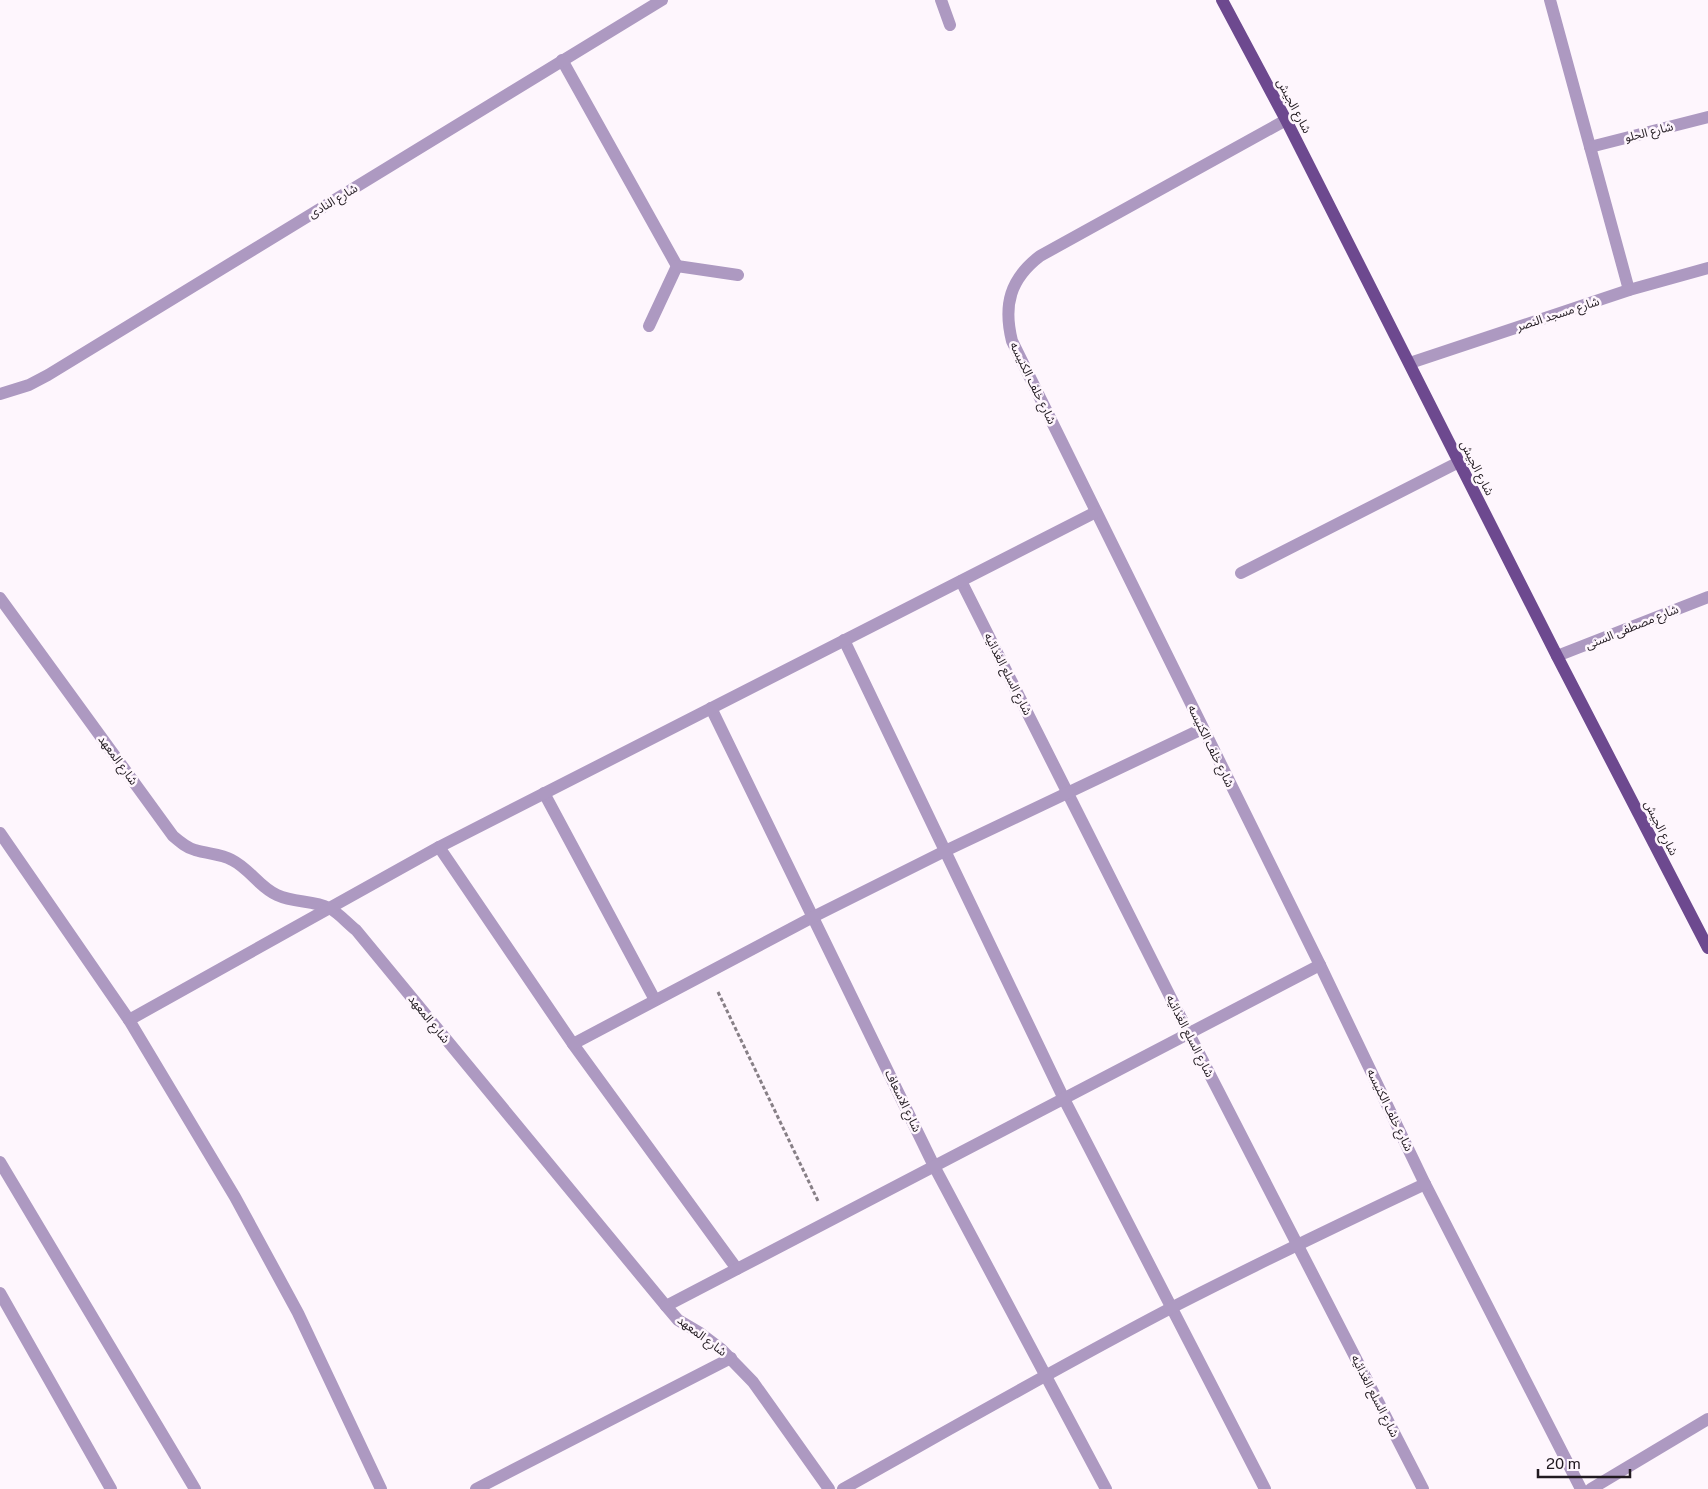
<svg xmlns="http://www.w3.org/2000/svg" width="1708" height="1489" viewBox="0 0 1708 1489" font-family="'Public Sans','Noto Sans Arabic',sans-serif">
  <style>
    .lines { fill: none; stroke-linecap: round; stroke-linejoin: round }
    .path { stroke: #877f86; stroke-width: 3; stroke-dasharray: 4 2.5; stroke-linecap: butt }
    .minor { stroke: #ad99c1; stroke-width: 12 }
    .major { stroke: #6d498f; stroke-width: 12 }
    .labels { text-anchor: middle; stroke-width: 5; stroke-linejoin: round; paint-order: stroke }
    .street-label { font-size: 12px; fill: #211a20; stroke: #fef6fd }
  </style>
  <rect width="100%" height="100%" fill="#fef6fd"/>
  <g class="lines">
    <polyline class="path" points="718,992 819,1203"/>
    <g class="minor">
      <polyline points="941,0 950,25"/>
      <polyline points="1550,0 1629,290"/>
      <polyline points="562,60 677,266"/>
      <path d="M 1286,120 L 1040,256 C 1010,279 1003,305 1012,341 L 1320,965 L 1425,1184 L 1581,1489"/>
      <polyline points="1590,147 1708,117"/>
      <polyline points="649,326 677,266 738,275"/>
      <polyline points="1410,363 1629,290 1708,268"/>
      <polyline points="0,394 29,385 48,375 662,0"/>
      <polyline points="1241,573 1459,462"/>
      <polyline points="961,581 1189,1034 1423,1489"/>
      <path d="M 0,598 L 173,836 C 180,842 187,848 195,850 C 208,854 221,854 232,860 C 250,869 259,887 277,895 C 294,903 313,900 329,908 C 339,913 347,923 356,930 L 666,1306 L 678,1320 L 700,1333 L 721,1349 L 753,1382 L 829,1489"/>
      <polyline points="844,640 1064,1099 1265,1489"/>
      <polyline points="1557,656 1708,597"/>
      <polyline points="711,708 934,1166 1106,1489"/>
      <polyline points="544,793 655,1000"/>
      <polyline points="0,833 129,1020 235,1197 298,1313 381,1489"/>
      <polyline points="439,847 573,1044 737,1269"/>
      <polyline points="129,1020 439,847 1096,512"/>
      <polyline points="573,1044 813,917 945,851 1202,729"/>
      <polyline points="0,1162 195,1489"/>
      <polyline points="0,1293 111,1489"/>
      <polyline points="666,1306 1320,965"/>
      <polyline points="476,1489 731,1358"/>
      <path d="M 843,1489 C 952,1428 1060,1366 1171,1308 C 1255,1265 1340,1224 1425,1184"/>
      <polyline points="1591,1489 1708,1419"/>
    </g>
    <polyline class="major" points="1222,0 1286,120 1557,656 1708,948"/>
  </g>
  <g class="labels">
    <g class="street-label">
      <text transform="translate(1294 106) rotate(62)" y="4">شارع الجيش</text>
      <text transform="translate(1649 132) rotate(-14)" y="4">شارع الحلو</text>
      <text transform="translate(333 201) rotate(-31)" y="4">شارع النادى</text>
      <text transform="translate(1558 314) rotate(-18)" y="4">شارع مسجد النصر</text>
      <text transform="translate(1033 383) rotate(64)" y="4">شارع خلف الكنيسه</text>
      <text transform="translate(1477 468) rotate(63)" y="4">شارع الجيش</text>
      <text transform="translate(1632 627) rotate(-22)" y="4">شارع مصطفى السنى</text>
      <text transform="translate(1008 674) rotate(63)" y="4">شارع السلع الغذائيه</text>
      <text transform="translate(1211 746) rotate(64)" y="4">شارع خلف الكنيسه</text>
      <text transform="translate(118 760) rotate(54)" y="4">شارع المعهد</text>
      <text transform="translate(1661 828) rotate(63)" y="4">شارع الجيش</text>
      <text transform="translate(429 1019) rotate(51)" y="4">شارع المعهد</text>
      <text transform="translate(1190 1036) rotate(63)" y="4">شارع السلع الغذائيه</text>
      <text transform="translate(903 1101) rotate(64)" y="4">شارع الاسعاف</text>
      <text transform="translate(1390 1110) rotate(64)" y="4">شارع خلف الكنيسه</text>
      <text transform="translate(702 1336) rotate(37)" y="4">شارع المعهد</text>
      <text transform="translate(1375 1396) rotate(63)" y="4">شارع السلع الغذائيه</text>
    </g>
  </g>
  <path d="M1538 1469v8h92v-8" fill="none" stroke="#211a20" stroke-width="2.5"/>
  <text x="1546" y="1469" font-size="15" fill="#211a20" stroke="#fef6fd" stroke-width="4" paint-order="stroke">20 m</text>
</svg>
